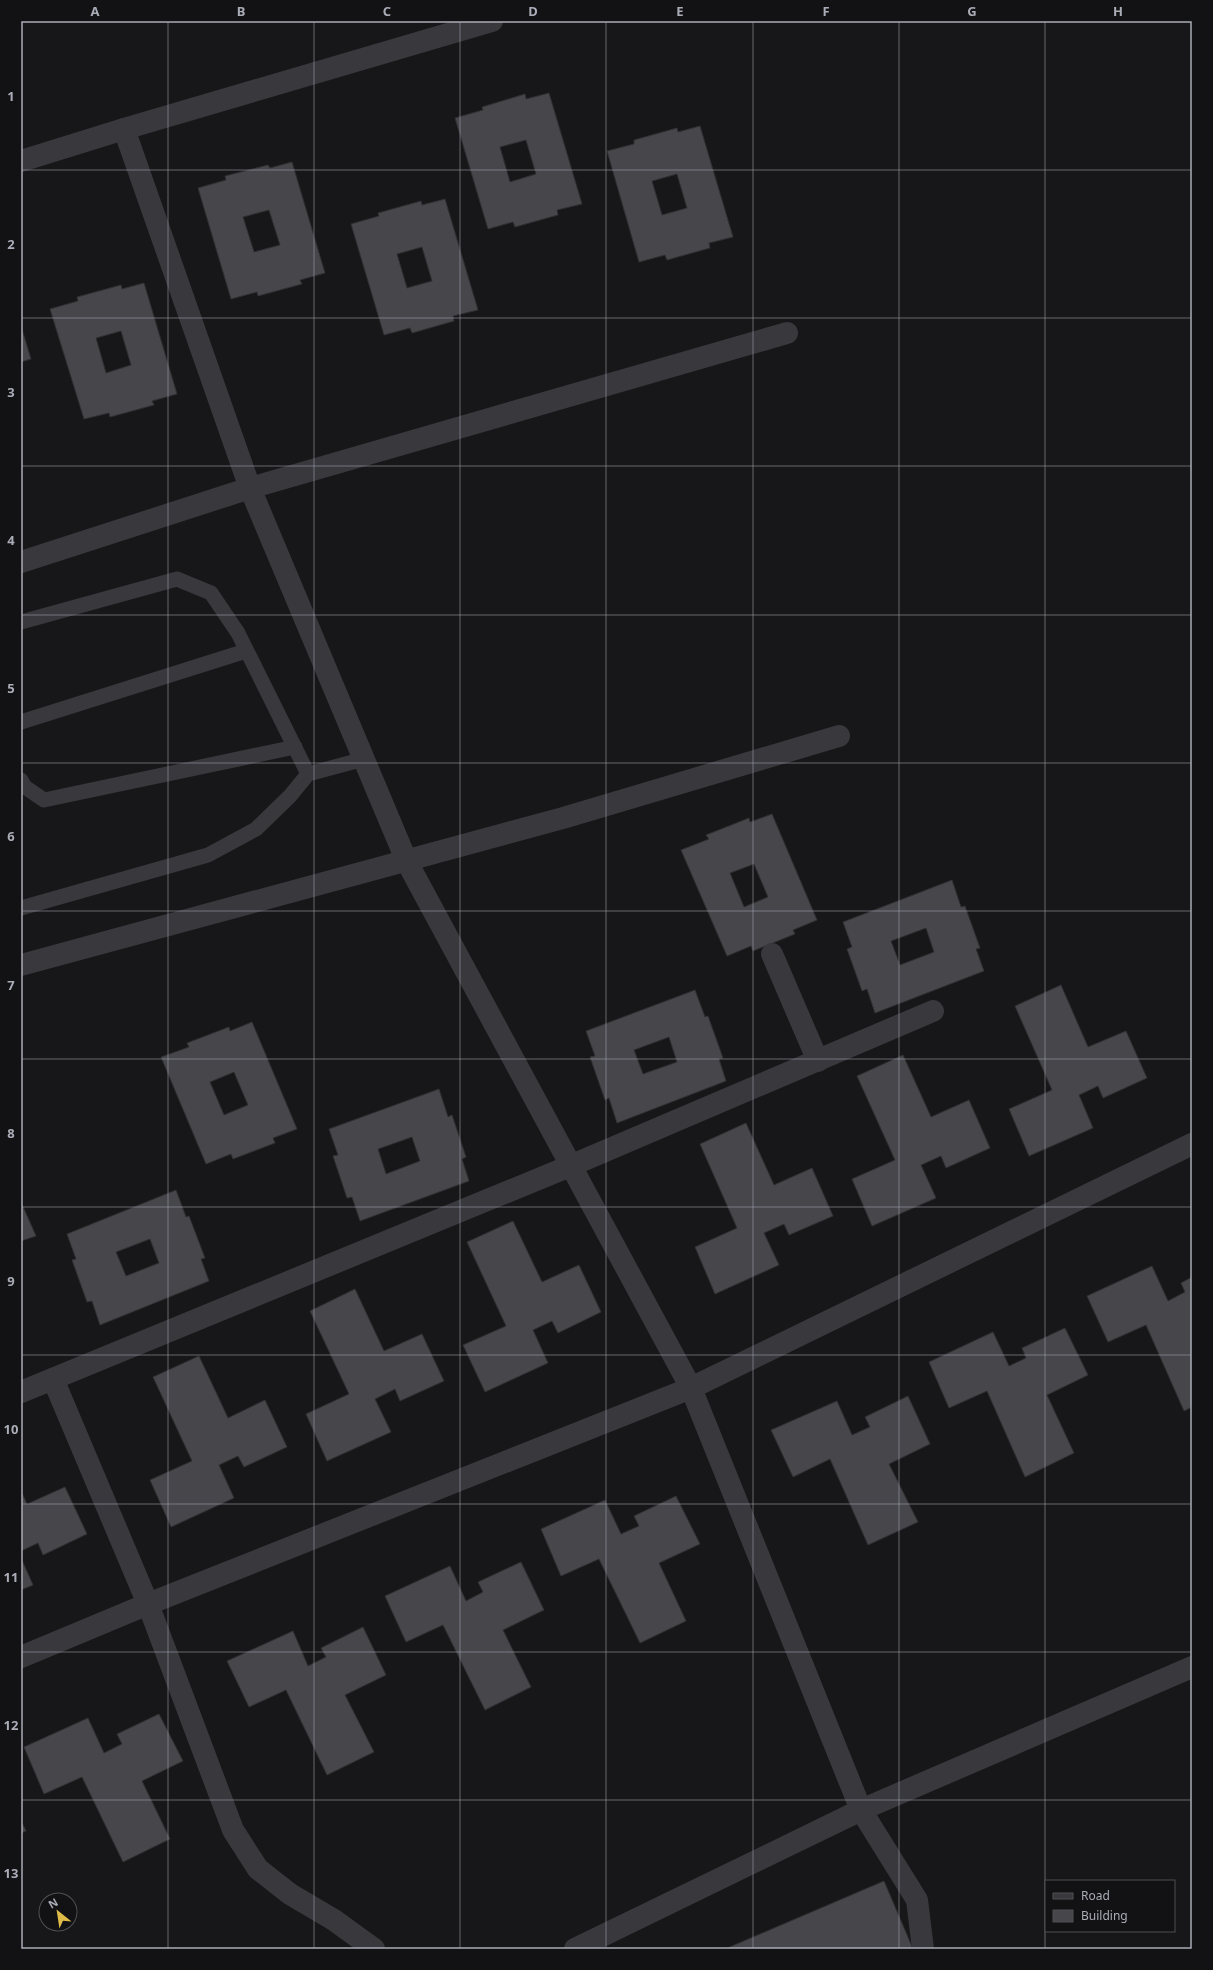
<svg xmlns="http://www.w3.org/2000/svg" width="1213" height="1970" viewBox="0 0 1213 1970" font-family="'Noto Sans',sans-serif">
  <style>
    .building { fill: #46464b; stroke: #313134; fill-rule: evenodd }
    .lines { fill: none; stroke-linecap: round; stroke-linejoin: round }
    .service { stroke: #38383d; stroke-width: 15 }
    .minor { stroke: #38383d; stroke-width: 22 }
    .grid { fill: none; stroke: #aaacb7; stroke-width: 1; stroke-opacity: 0.55 }
    .neatline { fill: none; stroke: #aaacb7; stroke-width: 1.5 }
    .grid-label { font-size: 13px; text-anchor: middle; font-weight: bold; fill: #aaacb7 }
  </style>
  <rect width="100%" height="100%" fill="#171618"/>
  <g class="building">
    <path d="M 549,93 L 582,204 L 557,210 L 558,215 L 515,227 L 513,222 L 488,229 L 455,118 L 483,110 L 482,107 L 525,94 L 526,99 ZM 526,140 L 536,174 L 510,182 L 500,147 Z"/>
    <path d="M 700,126 L 733,237 L 709,243 L 710,248 L 667,260 L 665,255 L 639,262 L 607,151 L 634,144 L 634,140 L 677,128 L 678,132 ZM 677,174 L 687,208 L 662,215 L 652,181 Z"/>
    <path d="M 292,162 L 325,273 L 300,280 L 302,284 L 258,296 L 257,292 L 231,299 L 198,188 L 226,180 L 225,176 L 268,165 L 270,168 ZM 269,210 L 280,245 L 254,252 L 243,217 Z"/>
    <path d="M 445,199 L 478,310 L 453,316 L 454,321 L 412,333 L 410,328 L 384,335 L 351,224 L 379,216 L 378,213 L 421,201 L 422,205 ZM 422,247 L 432,281 L 407,288 L 397,254 Z"/>
    <path d="M 144,283 L 177,394 L 152,401 L 154,405 L 110,417 L 109,413 L 84,419 L 50,309 L 78,301 L 77,297 L 121,285 L 122,289 ZM 121,331 L 131,365 L 106,373 L 96,338 Z"/>
    <polygon points="21,326 31,359 21,362"/>
    <path d="M 772,814 L 817,920 L 793,930 L 795,934 L 753,951 L 751,946 L 727,956 L 681,850 L 709,839 L 706,835 L 749,818 L 750,822 ZM 754,864 L 768,897 L 744,907 L 730,873 Z"/>
    <path d="M 952,880 L 961,907 L 965,906 L 980,948 L 976,949 L 984,971 L 875,1013 L 867,989 L 862,991 L 847,949 L 852,947 L 843,922 ZM 926,928 L 934,952 L 900,965 L 891,941 Z"/>
    <polygon points="1061,985 1088,1047 1126,1031 1147,1078 1103,1098 1098,1086 1079,1095 1093,1128 1029,1156 1009,1109 1052,1090 1015,1006"/>
    <path d="M 695,990 L 705,1017 L 708,1016 L 723,1058 L 719,1059 L 726,1081 L 617,1123 L 609,1098 L 605,1100 L 590,1057 L 595,1056 L 586,1031 ZM 669,1037 L 677,1062 L 643,1074 L 634,1050 Z"/>
    <path d="M 252,1022 L 297,1129 L 273,1138 L 275,1143 L 233,1159 L 231,1154 L 206,1164 L 161,1057 L 189,1047 L 187,1043 L 229,1027 L 230,1031 ZM 234,1072 L 248,1105 L 224,1115 L 210,1082 Z"/>
    <polygon points="903,1055 931,1117 969,1100 990,1148 946,1168 941,1156 921,1165 936,1198 872,1226 852,1179 895,1160 857,1076"/>
    <path d="M 439,1089 L 448,1117 L 452,1115 L 466,1157 L 462,1159 L 469,1181 L 360,1221 L 352,1197 L 347,1198 L 333,1156 L 338,1155 L 329,1129 ZM 412,1137 L 420,1161 L 386,1174 L 378,1149 Z"/>
    <polygon points="746,1123 774,1185 812,1168 833,1216 789,1235 784,1224 764,1233 779,1265 715,1294 695,1247 737,1228 700,1144"/>
    <path d="M 176,1190 L 186,1217 L 189,1216 L 205,1258 L 201,1259 L 209,1281 L 100,1325 L 92,1301 L 87,1302 L 72,1260 L 76,1259 L 67,1234 ZM 150,1239 L 159,1263 L 126,1276 L 116,1252 Z"/>
    <polygon points="21,1202 36,1236 21,1241"/>
    <polygon points="513,1221 542,1282 579,1265 601,1312 558,1333 552,1321 533,1330 548,1363 485,1392 463,1345 506,1326 467,1242"/>
    <polygon points="1152,1266 1168,1301 1185,1292 1181,1283 1192,1277 1192,1407 1184,1411 1146,1325 1108,1342 1087,1296"/>
    <polygon points="355,1289 384,1351 422,1334 444,1381 400,1401 395,1389 375,1399 391,1432 327,1461 306,1414 349,1394 310,1311"/>
    <polygon points="1065,1328 1088,1375 1047,1395 1074,1453 1025,1477 987,1391 949,1408 929,1362 993,1332 1009,1366 1026,1358 1022,1348"/>
    <polygon points="199,1356 228,1418 265,1400 287,1447 244,1467 238,1456 219,1465 234,1498 171,1527 150,1480 192,1461 153,1377"/>
    <polygon points="908,1396 930,1444 889,1464 918,1522 868,1545 830,1459 793,1477 771,1430 837,1401 852,1435 870,1427 865,1417"/>
    <polygon points="65,1487 87,1534 43,1555 38,1543 21,1551 21,1491 27,1504"/>
    <polygon points="676,1496 700,1544 659,1563 686,1621 640,1643 599,1559 561,1576 541,1529 605,1500 621,1534 639,1526 634,1516"/>
    <polygon points="21,1558 33,1585 21,1590"/>
    <polygon points="521,1562 544,1610 503,1630 531,1687 485,1710 443,1625 406,1642 385,1596 450,1566 466,1601 483,1592 478,1582"/>
    <polygon points="363,1627 386,1675 345,1695 374,1752 327,1775 286,1690 249,1707 227,1661 293,1631 308,1666 326,1657 321,1648"/>
    <polygon points="159,1714 183,1761 142,1781 170,1839 123,1862 82,1777 44,1794 24,1747 88,1718 104,1753 122,1744 117,1734"/>
    <polygon points="21,1821 26,1831 21,1833"/>
    <polygon points="884,1881 913,1949 725,1949"/>
  </g>
  <g class="lines">
    <g class="service">
      <polyline points="21,622 177,579 211,593 238,633 308,774"/>
      <polyline points="21,722 246,651"/>
      <polyline points="21,780 25,787 44,800 295,747"/>
      <polyline points="21,908 208,855 256,829 290,796 308,774 364,759"/>
    </g>
    <g class="minor">
      <polyline points="124,129 250,488 407,862 691,1388 861,1810 917,1900 923,1949"/>
      <polyline points="21,161 124,129 492,21"/>
      <polyline points="21,562 250,488 787,333"/>
      <polyline points="772,954 818,1061"/>
      <polyline points="21,965 563,818 839,736"/>
      <polyline points="53,1379 148,1604 233,1830 258,1869 290,1894 334,1920 374,1949"/>
      <polyline points="21,1392 570,1166 933,1011"/>
      <polyline points="21,1657 148,1604 691,1388 1192,1144"/>
      <polyline points="575,1949 861,1810 1192,1667"/>
    </g>
  </g>
  <path class="grid" d="M 168,21 L 168,1949M 314,21 L 314,1949M 460,21 L 460,1949M 606,21 L 606,1949M 753,21 L 753,1949M 899,21 L 899,1949M 1045,21 L 1045,1949M 21,170 L 1192,170M 21,318 L 1192,318M 21,466 L 1192,466M 21,615 L 1192,615M 21,763 L 1192,763M 21,911 L 1192,911M 21,1059 L 1192,1059M 21,1207 L 1192,1207M 21,1355 L 1192,1355M 21,1504 L 1192,1504M 21,1652 L 1192,1652M 21,1800 L 1192,1800"/>
  <rect width="1213" height="1970" fill="none" stroke="#121113" stroke-width="44"/>
  <rect x="1045" y="1880" width="130" height="52" fill="#121113" stroke="#4f4f55"/>
  <rect x="1053" y="1893" width="20" height="6" fill="#38383d" stroke="#4f4f55"/>
  <text x="1081" y="1900" font-size="12" fill="#aaacb7">Road</text>
  <rect x="1053" y="1910" width="20" height="12" fill="#46464b" stroke="#4f4f55"/>
  <text x="1081" y="1920" font-size="12" fill="#aaacb7">Building</text>
  <g transform="translate(58 1912) rotate(330)"><circle r="19" fill="#121113" stroke="#4f4f55"/>
  <path d="M0-3L7 15L0 10L-7 15Z" fill="#dfbb48"/>
  <text y="-6" font-size="11" font-weight="bold" text-anchor="middle" fill="#aaacb7">N</text>
  </g>
  <rect x="22" y="22" width="1169" height="1926" class="neatline"/>
  <g class="grid-label">
    <text x="95" y="16">A</text>
    <text x="241" y="16">B</text>
    <text x="387" y="16">C</text>
    <text x="533" y="16">D</text>
    <text x="680" y="16">E</text>
    <text x="826" y="16">F</text>
    <text x="972" y="16">G</text>
    <text x="1118" y="16">H</text>
    <text x="11" y="101">1</text>
    <text x="11" y="249">2</text>
    <text x="11" y="397">3</text>
    <text x="11" y="545">4</text>
    <text x="11" y="693">5</text>
    <text x="11" y="841">6</text>
    <text x="11" y="990">7</text>
    <text x="11" y="1138">8</text>
    <text x="11" y="1286">9</text>
    <text x="11" y="1434">10</text>
    <text x="11" y="1582">11</text>
    <text x="11" y="1730">12</text>
    <text x="11" y="1878">13</text>
  </g>
</svg>
